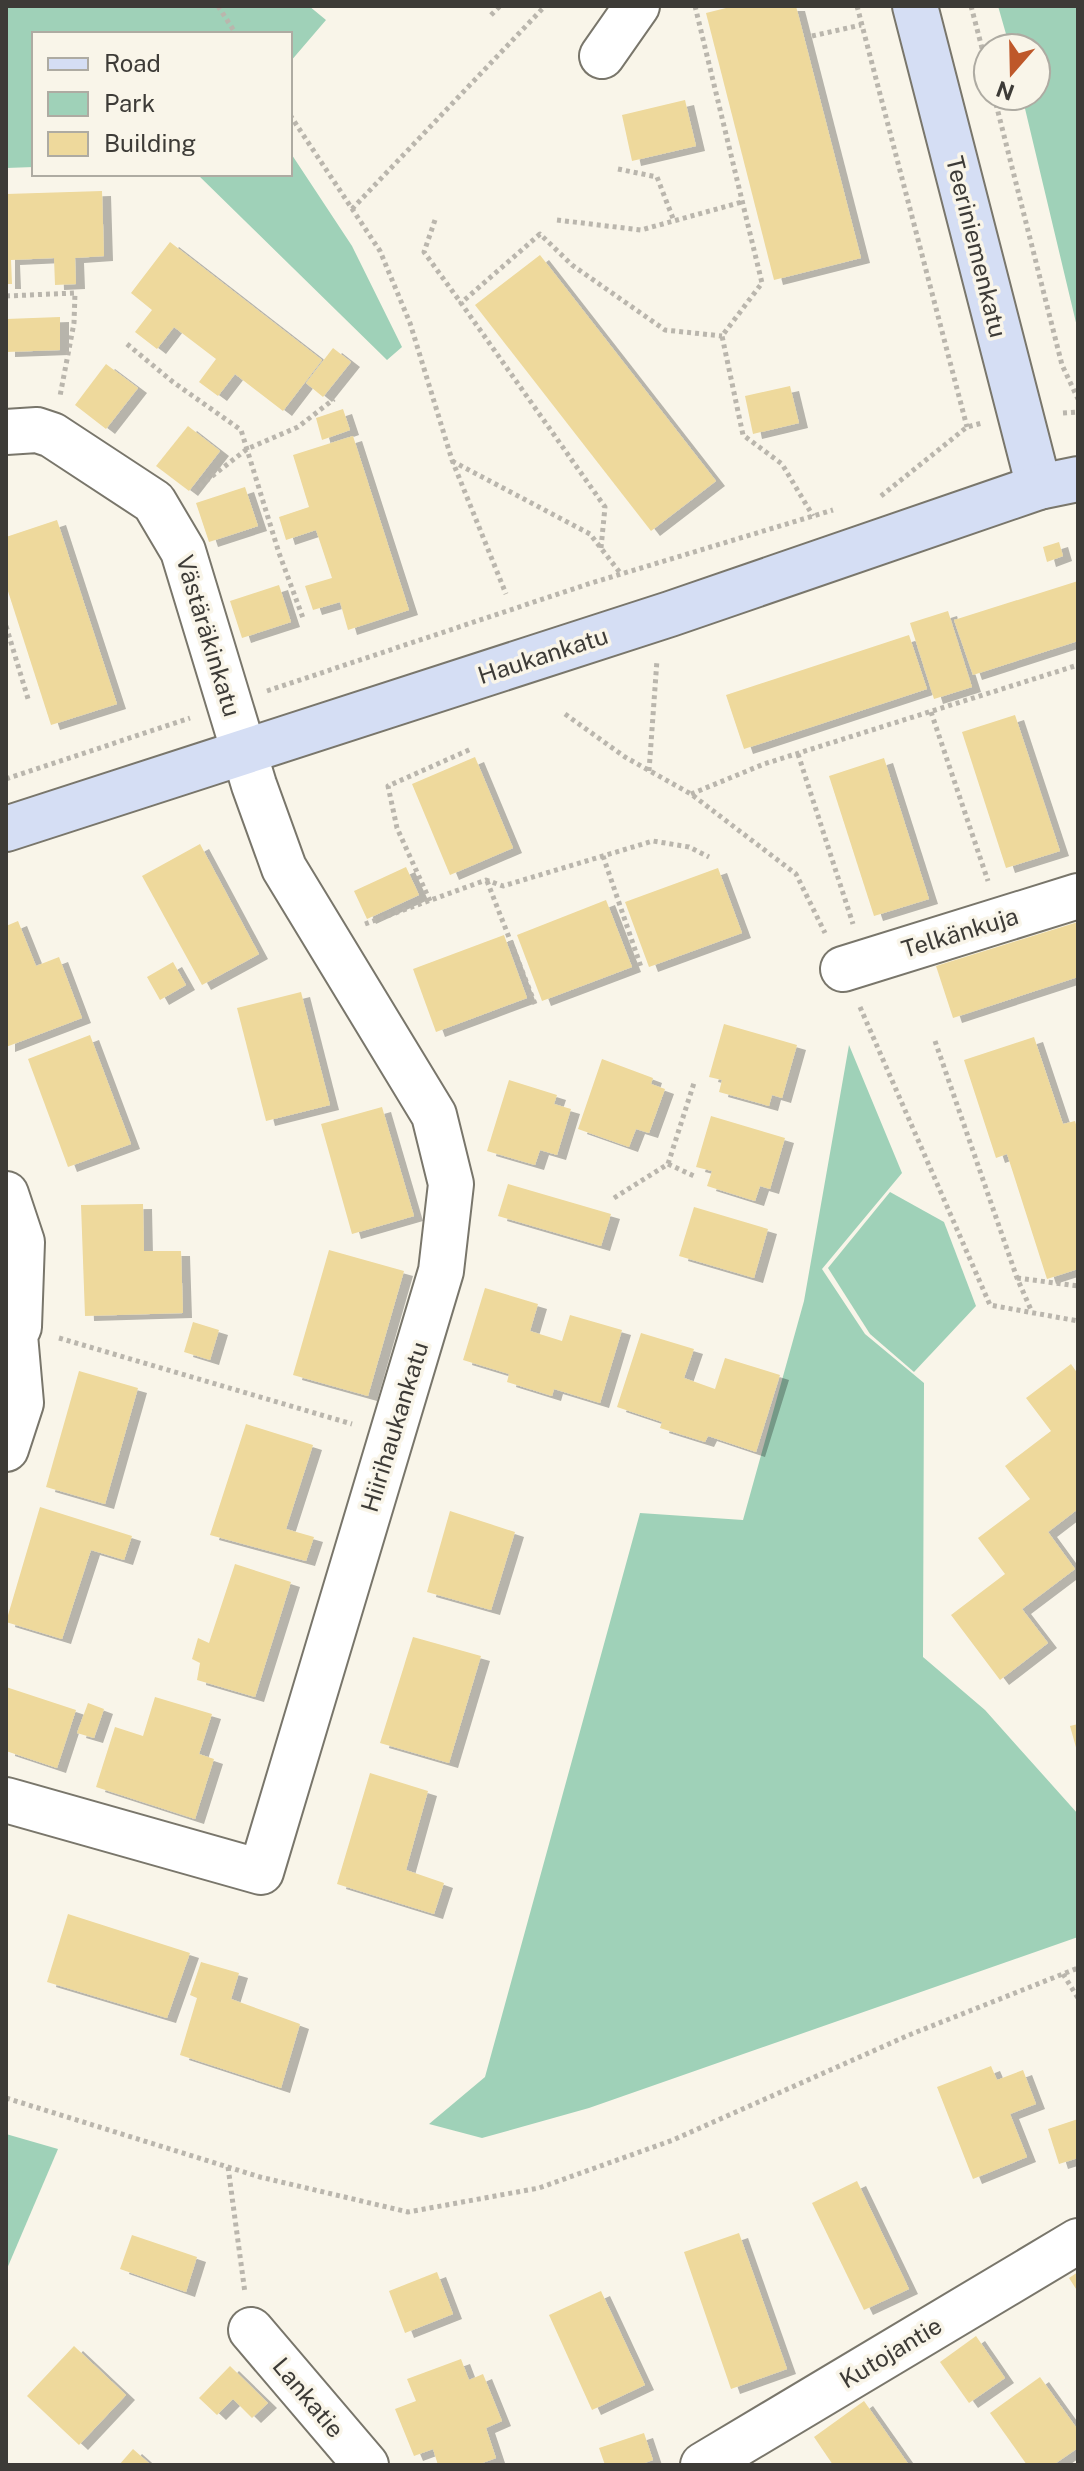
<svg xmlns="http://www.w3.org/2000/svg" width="1084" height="2471" viewBox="0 0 1084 2471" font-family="'Public Sans',sans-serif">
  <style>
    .green { fill: #9fd1b8 }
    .building { fill: #eed99c; filter: url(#shadow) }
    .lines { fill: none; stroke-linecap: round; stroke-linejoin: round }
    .street-casing { stroke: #79766b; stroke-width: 48 }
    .secondary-casing { stroke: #79766b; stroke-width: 48 }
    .path { stroke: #bab6ad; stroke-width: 5; stroke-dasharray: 4 4; stroke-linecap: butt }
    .street { stroke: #fff; stroke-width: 44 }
    .secondary { stroke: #d5def4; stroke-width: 44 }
    .labels { text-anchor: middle; stroke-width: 7; stroke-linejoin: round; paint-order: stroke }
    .street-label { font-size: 24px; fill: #3d3b37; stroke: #f9f5e9 }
  </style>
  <defs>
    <filter id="shadow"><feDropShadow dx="9" dy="5" stdDeviation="0" flood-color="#0004"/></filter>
  </defs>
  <rect width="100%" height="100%" fill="#f9f5e9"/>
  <g class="green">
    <polygon points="6,6 309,6 326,20 290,62 290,34 34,34 34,167 6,168"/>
    <polygon points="998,6 1078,6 1078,331 1022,96 1036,96 1036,48 1010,48"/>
    <polygon points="290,152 352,246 402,347 387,360 197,174 290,174"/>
    <polygon points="849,1045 902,1173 822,1269 865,1334 924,1383 923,1657 985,1710 1078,1814 1078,1937 589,2108 482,2138 429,2124 485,2077 640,1513 743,1520 804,1301"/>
    <polygon points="890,1192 944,1222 976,1306 914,1372 870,1334 828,1268"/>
    <polygon points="6,2134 58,2149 6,2271"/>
  </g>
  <g class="building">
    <polygon points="734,6 796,6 861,258 774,280 706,13"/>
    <polygon points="685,100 696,146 632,161 622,115"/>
    <polygon points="102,191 104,256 75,258 76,284 55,285 54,258 11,260 12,284 6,284 6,194"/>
    <polygon points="170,242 322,360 283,411 235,374 218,396 199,382 216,359 174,327 157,349 135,332 152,310 131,293"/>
    <polygon points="540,255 716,481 651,531 475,305"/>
    <polygon points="60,317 60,350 6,352 6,319"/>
    <polygon points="333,348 351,362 323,397 306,383"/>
    <polygon points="106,364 138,388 106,429 75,405"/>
    <polygon points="790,386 799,423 753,434 745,396"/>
    <polygon points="343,409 350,430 322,440 316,418"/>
    <polygon points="188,426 220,451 189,491 156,466"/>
    <polygon points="353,436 409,610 348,630 340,602 313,610 305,586 332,578 316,530 286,540 279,517 309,507 293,455"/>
    <polygon points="245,487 258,526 209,542 196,503"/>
    <polygon points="57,520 117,704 51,725 6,585 6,537"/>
    <polygon points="1059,542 1063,556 1047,562 1043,547"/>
    <polygon points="1078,581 1078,641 973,675 954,620"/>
    <polygon points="279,585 291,622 242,638 230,601"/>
    <polygon points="948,611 972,687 934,699 910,623"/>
    <polygon points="909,635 927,689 744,749 726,695"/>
    <polygon points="1015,715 1060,851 1006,868 962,732"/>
    <polygon points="475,757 513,848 450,875 412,784"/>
    <polygon points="884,758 929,899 874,916 829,776"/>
    <polygon points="200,844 259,954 202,985 142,876"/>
    <polygon points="406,867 419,895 367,919 354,891"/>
    <polygon points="718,868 742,933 649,967 625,902"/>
    <polygon points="606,900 632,967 542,1001 517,935"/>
    <polygon points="18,921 36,966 59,957 82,1018 6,1047 6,926"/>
    <polygon points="1078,922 1078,977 953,1018 936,966"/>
    <polygon points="504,935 527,998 436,1032 413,969"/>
    <polygon points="173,962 186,985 160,1000 147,977"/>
    <polygon points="301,992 330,1105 266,1121 237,1008"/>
    <polygon points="724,1024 797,1045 782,1098 772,1095 769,1106 719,1092 722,1080 709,1077"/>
    <polygon points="90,1035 131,1144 68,1167 28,1059"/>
    <polygon points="1034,1037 1063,1124 1075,1121 1078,1131 1078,1269 1047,1279 1007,1154 996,1158 964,1060"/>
    <polygon points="602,1059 653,1078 651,1084 665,1089 649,1133 636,1129 629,1147 578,1129"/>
    <polygon points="509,1080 557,1095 554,1104 571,1109 557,1155 540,1150 535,1165 487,1151"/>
    <polygon points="382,1107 414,1216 352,1234 321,1124"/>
    <polygon points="711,1116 785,1138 770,1189 760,1186 755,1201 707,1186 712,1171 696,1167"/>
    <polygon points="508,1184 611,1214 601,1246 498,1216"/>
    <polygon points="143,1204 144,1251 181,1251 183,1313 85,1316 81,1205"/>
    <polygon points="694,1207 768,1229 754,1278 679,1256"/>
    <polygon points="329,1250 404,1271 368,1396 293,1375"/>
    <polygon points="485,1288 538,1304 530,1331 562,1341 570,1315 622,1330 600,1403 554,1389 552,1396 507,1382 509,1374 463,1360"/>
    <polygon points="193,1322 219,1330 210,1360 184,1352"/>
    <polygon points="641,1333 694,1349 684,1378 715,1389 725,1358 780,1375 756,1452 708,1436 705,1442 660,1428 662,1422 617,1407"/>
    <polygon points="1071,1364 1078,1374 1078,1509 1048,1532 1075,1569 1022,1609 1048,1643 1000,1680 951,1615 1005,1574 978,1538 1030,1499 1005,1466 1051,1431 1026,1398"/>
    <polygon points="79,1371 138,1388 105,1504 46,1487"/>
    <polygon points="246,1424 313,1445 286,1529 314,1537 306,1561 210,1535"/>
    <polygon points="40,1507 132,1536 124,1560 91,1550 62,1639 6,1622"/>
    <polygon points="450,1511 515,1532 491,1610 427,1592"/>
    <polygon points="235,1564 291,1582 255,1697 197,1680 200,1663 192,1659 198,1638 209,1643"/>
    <polygon points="413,1637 481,1656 449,1763 380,1743"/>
    <polygon points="6,1687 76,1710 57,1768 6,1751"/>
    <polygon points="155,1697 212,1714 199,1754 214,1759 195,1819 96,1787 115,1727 143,1736"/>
    <polygon points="88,1703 104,1709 94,1738 77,1733"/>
    <polygon points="1078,1724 1078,1751 1077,1751 1070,1726"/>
    <polygon points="370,1773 428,1791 406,1870 444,1883 434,1914 337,1884"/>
    <polygon points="68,1914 190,1953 167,2018 47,1982"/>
    <polygon points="201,1962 239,1973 231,1999 300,2024 281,2088 180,2055 197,1998 190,1995"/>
    <polygon points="991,2066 997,2080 1023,2070 1036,2104 1010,2114 1027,2157 973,2179 937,2087"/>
    <polygon points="1078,2119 1078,2158 1059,2164 1048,2129"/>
    <polygon points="857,2181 909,2289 864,2310 812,2203"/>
    <polygon points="739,2233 787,2369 731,2389 684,2252"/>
    <polygon points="132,2235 197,2257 186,2292 120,2269"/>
    <polygon points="437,2272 453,2314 405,2333 389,2291"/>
    <polygon points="1078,2272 1078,2292 1069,2278"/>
    <polygon points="601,2291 645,2385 592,2410 549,2315"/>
    <polygon points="976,2336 1005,2378 969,2403 940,2362"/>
    <polygon points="74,2346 126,2395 79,2445 27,2396"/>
    <polygon points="461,2359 469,2380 483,2374 502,2421 486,2428 496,2458 477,2465 438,2465 433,2449 414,2456 395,2409 416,2401 407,2379"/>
    <polygon points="230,2366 268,2403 252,2418 233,2399 217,2415 199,2398"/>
    <polygon points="1040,2377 1078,2430 1078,2448 1053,2465 1027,2465 990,2413"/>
    <polygon points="864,2401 909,2465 833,2465 814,2437"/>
    <polygon points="644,2433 653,2460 639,2465 605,2465 599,2448"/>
    <polygon points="133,2449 151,2465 119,2465"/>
  </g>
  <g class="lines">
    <g class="street-casing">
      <g id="street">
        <polyline points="602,56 637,6"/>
        <polyline points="6,432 37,430 52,435 154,502 183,551 254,785 284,868 434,1115 451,1184 441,1271 261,1872 6,1800"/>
        <polyline points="843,969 1078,896"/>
        <polyline points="6,1194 22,1242 19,1327 15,1335 21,1403 6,1449"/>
        <polyline points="251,2330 366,2465"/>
        <polyline points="703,2465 1078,2241"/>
      </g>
    </g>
    <g class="secondary-casing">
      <g id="secondary">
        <polyline points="915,6 1039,487"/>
        <polyline points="6,829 670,614 1039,487 1078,479"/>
      </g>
    </g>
    <g class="path">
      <polyline points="218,6 236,34"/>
      <polyline points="695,6 762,283 722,336 743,435 782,464 813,516"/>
      <polyline points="857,6 967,427"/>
      <polyline points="971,6 988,71"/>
      <polyline points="491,15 500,6"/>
      <polyline points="812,36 861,25"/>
      <polyline points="994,96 1062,365 1078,399"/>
      <polyline points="290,115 380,251 410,323 452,460 506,594"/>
      <polyline points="618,169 657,177 674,221"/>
      <polyline points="352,209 545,6"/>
      <polyline points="435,220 424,252 461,303"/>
      <polyline points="557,220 641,230 742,202"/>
      <polyline points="6,296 75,293 74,323 60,396"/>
      <polyline points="127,344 173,382 241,430 279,553 303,618"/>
      <polyline points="1063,413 1078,412"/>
      <polyline points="452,461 590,534 621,574"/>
      <polyline points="193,491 247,449 298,427 334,399"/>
      <polyline points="881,496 967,427 982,423"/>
      <polyline points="601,548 605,507 461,303 540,234 572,265 665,330 722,336"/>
      <polyline points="6,626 29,702"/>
      <polyline points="267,691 588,584 833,510"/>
      <polyline points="931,712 988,881"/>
      <polyline points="565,714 625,757 691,794 796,874 825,933"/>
      <polyline points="798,754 853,924"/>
      <polyline points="649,771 657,660"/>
      <polyline points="6,779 190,718"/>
      <polyline points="691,794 764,764 1078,665"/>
      <polyline points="603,856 641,967"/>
      <polyline points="487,881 535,1004"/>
      <polyline points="430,901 397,828 388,786 471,749"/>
      <polyline points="365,924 486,880 503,886 653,841 689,847 709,857"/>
      <polyline points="860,1007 990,1305 1078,1321"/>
      <polyline points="935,1041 1017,1278 1032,1312"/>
      <polyline points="668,1164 694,1176"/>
      <polyline points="614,1198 668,1164 694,1083"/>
      <polyline points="1017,1278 1078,1286"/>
      <polyline points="59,1338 352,1424"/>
      <polyline points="1063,1974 1078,1998"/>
      <polyline points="6,2098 260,2177 408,2212 539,2188 673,2140 909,2035 1078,1968"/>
      <polyline points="228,2167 245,2293"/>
    </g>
    <use href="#street" class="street"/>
    <use href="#secondary" class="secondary"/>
  </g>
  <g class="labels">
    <g class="street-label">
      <text transform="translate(976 247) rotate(76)" y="8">Teeriniemenkatu</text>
      <text transform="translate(208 636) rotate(73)" y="8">Västäräkinkatu</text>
      <text transform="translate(543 656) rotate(-18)" y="8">Haukankatu</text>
      <text transform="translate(960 933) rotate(-17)" y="8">Telkänkuja</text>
      <text transform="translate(395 1427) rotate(-73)" y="8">Hiirihaukankatu</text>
      <text transform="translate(891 2353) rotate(-31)" y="8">Kutojantie</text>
      <text transform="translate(308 2398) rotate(50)" y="8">Lankatie</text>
    </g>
  </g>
  <rect width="1084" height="2471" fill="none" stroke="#3d3b37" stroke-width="16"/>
  <rect x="32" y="32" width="260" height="144" fill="#f9f5e9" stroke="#aeaba2" stroke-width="2"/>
  <rect x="48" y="58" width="40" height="12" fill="#d5def4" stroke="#aeaba2" stroke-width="2"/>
  <text x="104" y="72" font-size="24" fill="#3d3b37">Road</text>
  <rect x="48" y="92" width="40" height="24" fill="#9fd1b8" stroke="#aeaba2" stroke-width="2"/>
  <text x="104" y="112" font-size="24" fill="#3d3b37">Park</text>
  <rect x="48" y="132" width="40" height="24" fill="#eed99c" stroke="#aeaba2" stroke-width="2"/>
  <text x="104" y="152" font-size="24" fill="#3d3b37">Building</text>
  <g transform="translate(1012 72) rotate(200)"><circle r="38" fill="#f9f5e9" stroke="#aeaba2" stroke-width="2"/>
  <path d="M0-6L14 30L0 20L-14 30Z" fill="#be582a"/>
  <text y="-12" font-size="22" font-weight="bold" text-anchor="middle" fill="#3d3b37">N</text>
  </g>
</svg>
